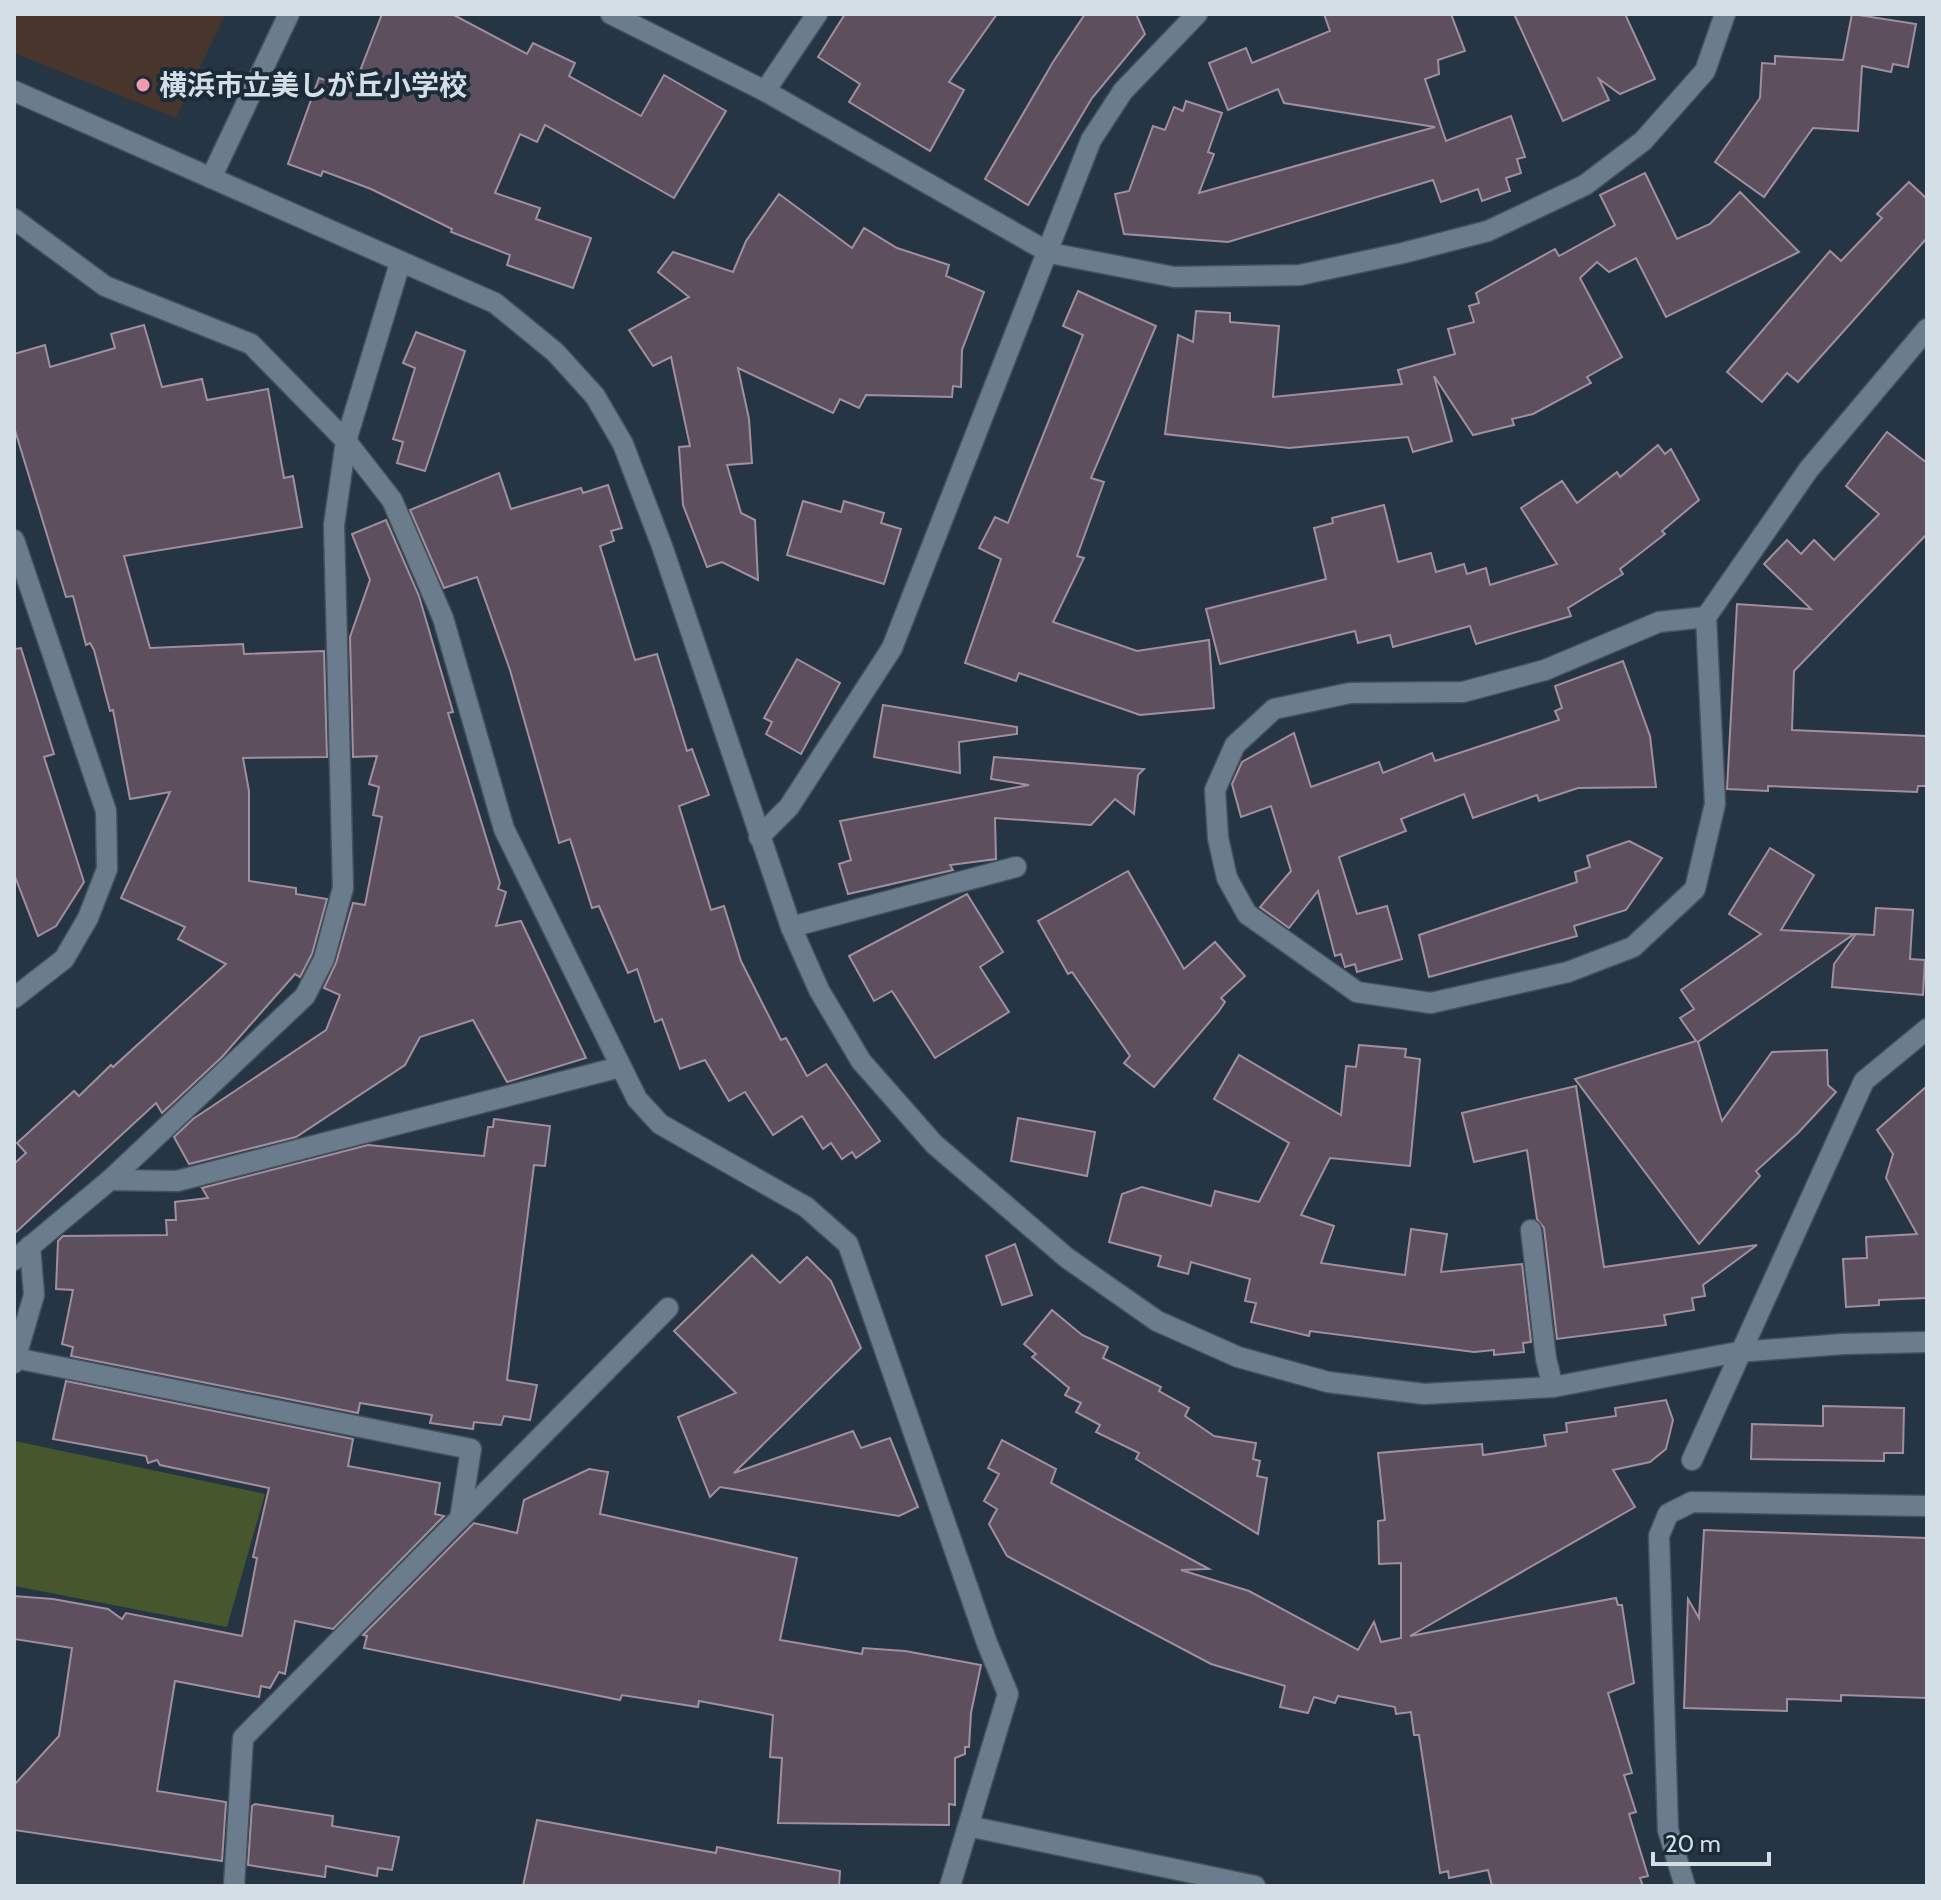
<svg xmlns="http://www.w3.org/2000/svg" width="1941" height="1900" viewBox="0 0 1941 1900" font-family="Cabin,'Noto Sans JP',sans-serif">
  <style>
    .education { fill: #48362d }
    .green { fill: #46562d }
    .building { fill: #5e4f5e; stroke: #a18fa0; stroke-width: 2 }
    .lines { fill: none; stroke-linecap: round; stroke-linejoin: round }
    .minor-casing { stroke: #45525e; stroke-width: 23 }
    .minor { stroke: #6b7c8c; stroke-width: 20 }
    .poi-dot { fill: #f29ab0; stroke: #1c2b38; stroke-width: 3 }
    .labels { text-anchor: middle; stroke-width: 8; stroke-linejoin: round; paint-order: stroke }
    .poi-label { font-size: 28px; font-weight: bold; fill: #d4dee7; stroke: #1c2b38; text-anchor: start }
  </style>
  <rect width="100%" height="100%" fill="#263543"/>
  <polygon class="education" points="14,14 225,14 176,118 14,53"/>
  <polygon class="green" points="15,1441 265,1494 227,1627 14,1586"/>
  <g class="building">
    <polygon points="382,14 452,14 527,54 533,43 575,63 569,76 641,116 664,75 726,111 674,198 545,125 537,142 520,134 495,193 540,208 536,219 591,238 573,288 507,265 510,255 451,232 452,229 371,189 323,171 321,176 288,164 319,78 353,89"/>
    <polygon points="845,14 997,14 949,82 964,90 930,151 849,102 860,84 818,57"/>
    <polygon points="1085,14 1136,14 1145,34 1092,98 1028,205 985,179 1053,62"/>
    <polygon points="1324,14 1451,14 1465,51 1438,60 1439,74 1425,79 1446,141 1511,116 1525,157 1517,159 1521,173 1506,178 1510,191 1482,201 1478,189 1441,202 1433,180 1228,242 1124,234 1115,194 1129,191 1153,126 1165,130 1174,107 1183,111 1186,101 1222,113 1208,152 1214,154 1199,193 1435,127 1284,103 1278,89 1228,110 1209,63 1246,48 1252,63 1330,31"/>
    <polygon points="1514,14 1625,14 1655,79 1620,94 1599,79 1609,100 1563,121"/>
    <polygon points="1852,14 1916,24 1908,67 1893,64 1891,72 1862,66 1858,131 1813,128 1764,197 1715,162 1760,98 1762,63 1775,64 1775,56 1843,60"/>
    <polygon points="1645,173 1677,239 1710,224 1740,192 1799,252 1666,317 1636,258 1609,272 1597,262 1580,278 1622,357 1587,377 1591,383 1533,414 1512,419 1514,425 1473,435 1434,376 1452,441 1413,452 1408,437 1289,448 1165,434 1178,335 1193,342 1196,311 1230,313 1230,322 1279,326 1273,397 1402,384 1398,370 1455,354 1448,329 1474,322 1469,306 1479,303 1476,293 1555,249 1559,256 1615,225 1600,195"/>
    <polygon points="1909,182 1927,199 1927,238 1798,382 1787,373 1762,402 1727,372 1830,251 1841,261 1882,218 1877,214"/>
    <polygon points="779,194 852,248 864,228 897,248 949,265 946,276 984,292 962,350 961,387 953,386 952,397 866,395 859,408 840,399 833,413 738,368 749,419 752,463 727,465 741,513 755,520 758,580 722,562 707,567 683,505 679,447 690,446 671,357 653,366 629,330 689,297 658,272 673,252 733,272 746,241"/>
    <polygon points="1078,291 1156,326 1091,478 1104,482 1077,556 1084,558 1053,622 1137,651 1209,640 1214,708 1140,715 1019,673 1016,681 965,663 1001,559 979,548 995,517 1008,523 1083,335 1063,326"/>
    <polygon points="144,325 162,387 202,379 207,400 268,389 284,478 293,476 302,527 124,556 150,648 243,644 244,654 324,651 327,757 243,758 249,791 249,881 296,888 296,894 327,899 312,954 300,977 295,974 222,1057 162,1113 156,1103 14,1234 14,1164 26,1153 17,1143 74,1091 79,1096 111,1065 113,1067 226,964 178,939 185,927 121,898 170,792 130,799 113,710 110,711 94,650 90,643 86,645 73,596 66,597 14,427 14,354 45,345 50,367 115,348 111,334"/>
    <polygon points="416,332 465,351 425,471 397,463 403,442 393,439 415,368 403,363"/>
    <polygon points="1887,432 1927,463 1927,534 1794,671 1792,730 1927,736 1927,786 1918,786 1917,792 1768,786 1768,791 1727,789 1737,604 1811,609 1764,564 1787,540 1801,554 1814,540 1834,560 1879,514 1846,486"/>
    <polygon points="1658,445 1665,454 1671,449 1699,500 1662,531 1665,534 1620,569 1623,574 1568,608 1571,616 1476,644 1470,626 1393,647 1390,635 1358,643 1355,631 1220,664 1206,609 1326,579 1314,528 1333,523 1332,518 1384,505 1398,562 1431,553 1436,572 1464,564 1467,574 1486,568 1490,585 1557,564 1521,508 1562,481 1577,503 1617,472 1620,477"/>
    <polygon points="499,473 511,509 581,488 583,493 608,485 622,528 611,531 614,541 600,546 635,660 657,654 687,751 692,749 709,795 679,806 711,910 724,906 741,961 781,1040 786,1038 807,1076 826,1064 880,1141 856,1158 852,1152 842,1159 831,1143 823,1149 802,1116 773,1135 745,1092 729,1101 705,1060 680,1069 662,1019 655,1022 637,969 628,973 599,906 592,908 570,839 559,843 510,670 477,577 444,588 410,510"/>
    <polygon points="803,501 841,512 844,501 884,513 881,523 901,529 884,584 787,555"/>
    <polygon points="386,520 419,596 453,712 448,713 500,883 498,889 506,892 496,926 521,921 586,1058 507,1082 473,1020 420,1037 405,1065 296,1137 189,1164 174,1137 193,1119 326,1030 340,995 324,988 336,963 353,903 365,905 382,817 373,815 379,787 369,784 377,756 353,757 350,637 370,580 352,534"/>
    <polygon points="21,648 54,754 44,757 84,882 56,926 38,936 14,874 14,649"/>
    <polygon points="797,659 840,683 801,754 766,734 772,722 764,718"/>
    <polygon points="1623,661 1650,736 1656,787 1578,788 1539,801 1537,795 1473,818 1464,794 1401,819 1406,831 1339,857 1357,914 1387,906 1402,959 1357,972 1355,964 1345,967 1341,954 1335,956 1318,891 1289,928 1260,907 1291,871 1271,806 1241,817 1232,784 1242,762 1294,733 1311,787 1379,762 1383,773 1432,753 1435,761 1559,720 1555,711 1562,708 1555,686"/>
    <polygon points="883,705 1017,727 1017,734 959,742 960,773 874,757"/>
    <polygon points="994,757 1144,769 1138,775 1134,814 1115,799 1091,825 995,818 996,859 950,865 953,870 848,894 839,864 851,860 840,821 1029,785 991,779"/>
    <polygon points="1629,841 1662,858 1626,910 1574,926 1577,936 1429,977 1419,935 1577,882 1575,872 1590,867 1587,856"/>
    <polygon points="1770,848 1814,875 1781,930 1854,934 1698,1042 1722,1121 1772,1052 1827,1050 1828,1085 1836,1092 1798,1133 1756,1171 1760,1176 1699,1244 1575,1079 1696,1041 1680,1018 1694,1009 1681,990 1761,934 1729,914"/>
    <polygon points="1128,871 1184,969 1215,942 1245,976 1221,998 1225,1002 1219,1011 1154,1087 1124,1063 1130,1056 1072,972 1068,974 1038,921"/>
    <polygon points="967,894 1003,952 980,967 1009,1012 935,1058 892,991 874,1001 849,956"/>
    <polygon points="1876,908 1913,910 1910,959 1925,960 1923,995 1832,987 1834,964 1856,934 1874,935"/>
    <polygon points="1359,1045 1406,1049 1405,1057 1420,1059 1410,1166 1330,1158 1301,1215 1334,1226 1321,1263 1405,1275 1411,1229 1447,1234 1441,1272 1522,1264 1531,1342 1523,1343 1524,1352 1494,1355 1494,1350 1474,1352 1310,1331 1309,1336 1251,1322 1256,1303 1245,1301 1250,1279 1191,1262 1188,1274 1158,1266 1161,1256 1109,1242 1122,1194 1142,1187 1211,1206 1215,1191 1259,1202 1289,1143 1214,1099 1239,1055 1341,1115 1346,1066 1356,1067"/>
    <polygon points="1576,1086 1604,1267 1757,1245 1703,1285 1705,1296 1692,1298 1694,1310 1664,1315 1666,1325 1557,1339 1544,1228 1537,1219 1527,1150 1474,1162 1462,1113"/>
    <polygon points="1927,1086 1926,1298 1879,1300 1879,1305 1846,1307 1843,1259 1867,1258 1866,1237 1917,1234 1886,1178 1893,1154 1877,1130"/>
    <polygon points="1018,1118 1095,1132 1087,1176 1011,1161"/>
    <polygon points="494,1119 550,1126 545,1166 534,1165 507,1380 537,1385 530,1420 504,1416 501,1425 474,1422 473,1429 430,1423 432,1415 360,1403 358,1413 71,1356 73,1347 62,1344 73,1290 56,1289 58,1241 63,1236 167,1235 166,1220 176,1220 175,1202 208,1198 202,1188 368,1145 484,1156 488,1127 493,1127"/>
    <polygon points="1015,1244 1032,1295 1002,1305 986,1256"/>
    <polygon points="752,1255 780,1283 807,1257 831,1281 861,1348 734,1473 853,1431 861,1448 890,1438 918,1507 899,1516 720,1487 710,1497 678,1417 736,1393 674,1331"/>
    <polygon points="1052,1310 1082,1335 1108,1347 1103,1358 1161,1387 1159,1391 1189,1408 1185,1416 1214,1436 1256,1443 1253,1459 1260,1461 1257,1476 1267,1478 1258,1534 1136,1459 1139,1453 1096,1432 1100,1425 1076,1412 1081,1403 1065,1395 1069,1388 1032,1357 1036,1354 1024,1344"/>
    <polygon points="66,1381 353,1439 348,1466 440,1483 435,1514 444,1516 333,1629 295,1621 285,1674 279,1672 270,1688 261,1686 259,1697 175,1681 157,1791 226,1802 222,1861 14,1830 14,1785 59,1736 72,1648 14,1639 14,1596 53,1599 108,1609 122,1619 126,1613 242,1636 257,1558 253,1557 269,1488 160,1465 157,1460 148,1463 146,1456 53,1439"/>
    <polygon points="1666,1400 1673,1420 1666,1449 1650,1462 1613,1470 1635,1507 1410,1636 1616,1598 1618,1605 1622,1605 1634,1683 1608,1693 1632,1773 1624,1775 1636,1812 1629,1814 1648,1876 1640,1878 1643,1886 1492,1886 1488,1870 1449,1878 1448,1871 1440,1873 1419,1735 1414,1735 1411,1712 1396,1714 1395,1707 1338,1696 1335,1703 1314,1697 1308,1713 1280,1707 1285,1686 1211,1664 1007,1556 989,1524 997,1509 984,1501 999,1474 988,1468 1002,1440 1056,1469 1051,1483 1209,1569 1181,1570 1249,1591 1358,1650 1374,1622 1381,1642 1401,1638 1401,1563 1379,1564 1378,1521 1385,1520 1378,1453 1482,1444 1483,1455 1546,1446 1544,1435 1567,1432 1566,1423 1616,1416 1615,1408"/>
    <polygon points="1823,1406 1904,1408 1903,1453 1884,1453 1884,1461 1751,1459 1752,1424 1823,1426"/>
    <polygon points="589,1469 608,1472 600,1514 797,1558 780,1640 862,1654 863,1648 905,1651 981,1665 971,1713 969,1747 965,1747 965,1754 955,1758 955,1805 949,1804 949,1825 778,1823 782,1758 770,1757 773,1715 699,1701 698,1707 622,1695 620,1700 364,1648 367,1636 363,1635 474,1523 517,1533 524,1500"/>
    <polygon points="1704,1530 1927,1538 1927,1698 1841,1695 1841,1701 1787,1699 1787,1711 1684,1708 1688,1599 1699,1618"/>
    <polygon points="255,1804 333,1816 332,1826 399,1837 392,1870 378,1868 377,1876 326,1866 325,1877 248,1865 252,1806"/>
    <polygon points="537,1820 716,1853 717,1847 840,1871 839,1886 523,1886"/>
  </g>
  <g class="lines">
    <g class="minor-casing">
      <g id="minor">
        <polyline points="611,14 765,91 1050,253 1174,277 1300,275 1403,253 1488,231 1585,185 1643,141 1705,71 1725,14"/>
        <polyline points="14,91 495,303 555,352 595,396 623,444 662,546 791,927 819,990 861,1061 934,1144 1067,1258 1157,1321 1238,1357 1328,1382 1424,1394 1553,1387 1738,1352 1843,1344 1927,1342"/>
        <polyline points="765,91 817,14"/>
        <polyline points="211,178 289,14"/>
        <polyline points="14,219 105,286 251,344 346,441 392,500 443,618 504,829 637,1099 660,1124 806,1207 848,1244 987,1643 1008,1694 950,1886"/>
        <polyline points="14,540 106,811 107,869 88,918 64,959 14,998"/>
        <polyline points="1706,617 1715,804 1695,889 1633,947 1568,972 1431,1003 1357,992 1247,914 1227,878 1218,838 1215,790 1235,745 1274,709 1350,693 1463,692 1545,670 1659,622 1706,617 1809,469 1927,329"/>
        <polyline points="759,837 789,807 892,648 1091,140 1123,91 1197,14"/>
        <polyline points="791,927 1016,867"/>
        <polyline points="110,1180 177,1181 620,1067"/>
        <polyline points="1531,1230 1546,1359 1553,1387"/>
        <polyline points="14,1260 110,1180 305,996 324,959 343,888 334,525 346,441 400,263"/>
        <polyline points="15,1358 471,1449 460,1519"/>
        <polyline points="14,1363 34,1295 30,1246"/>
        <polyline points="1692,1460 1864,1081 1927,1029"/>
        <polyline points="968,1826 1255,1886"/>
        <polyline points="234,1886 243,1738 668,1308"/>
        <polyline points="1685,1886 1668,1830 1659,1536 1668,1514 1692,1502 1927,1506"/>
      </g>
    </g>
    <use href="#minor" class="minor"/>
  </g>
  <circle class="poi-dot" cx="143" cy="85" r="8"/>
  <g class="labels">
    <g class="poi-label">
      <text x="159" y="95">横浜市立美しが丘小学校</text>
    </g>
  </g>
  <rect width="1941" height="1900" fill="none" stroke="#d4dee7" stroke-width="32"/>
  <path d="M1653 1852v12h116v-12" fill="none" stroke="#d4dee7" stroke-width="4"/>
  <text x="1665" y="1852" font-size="24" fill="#d4dee7" stroke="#1c2b38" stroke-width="6" paint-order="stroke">20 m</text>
</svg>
